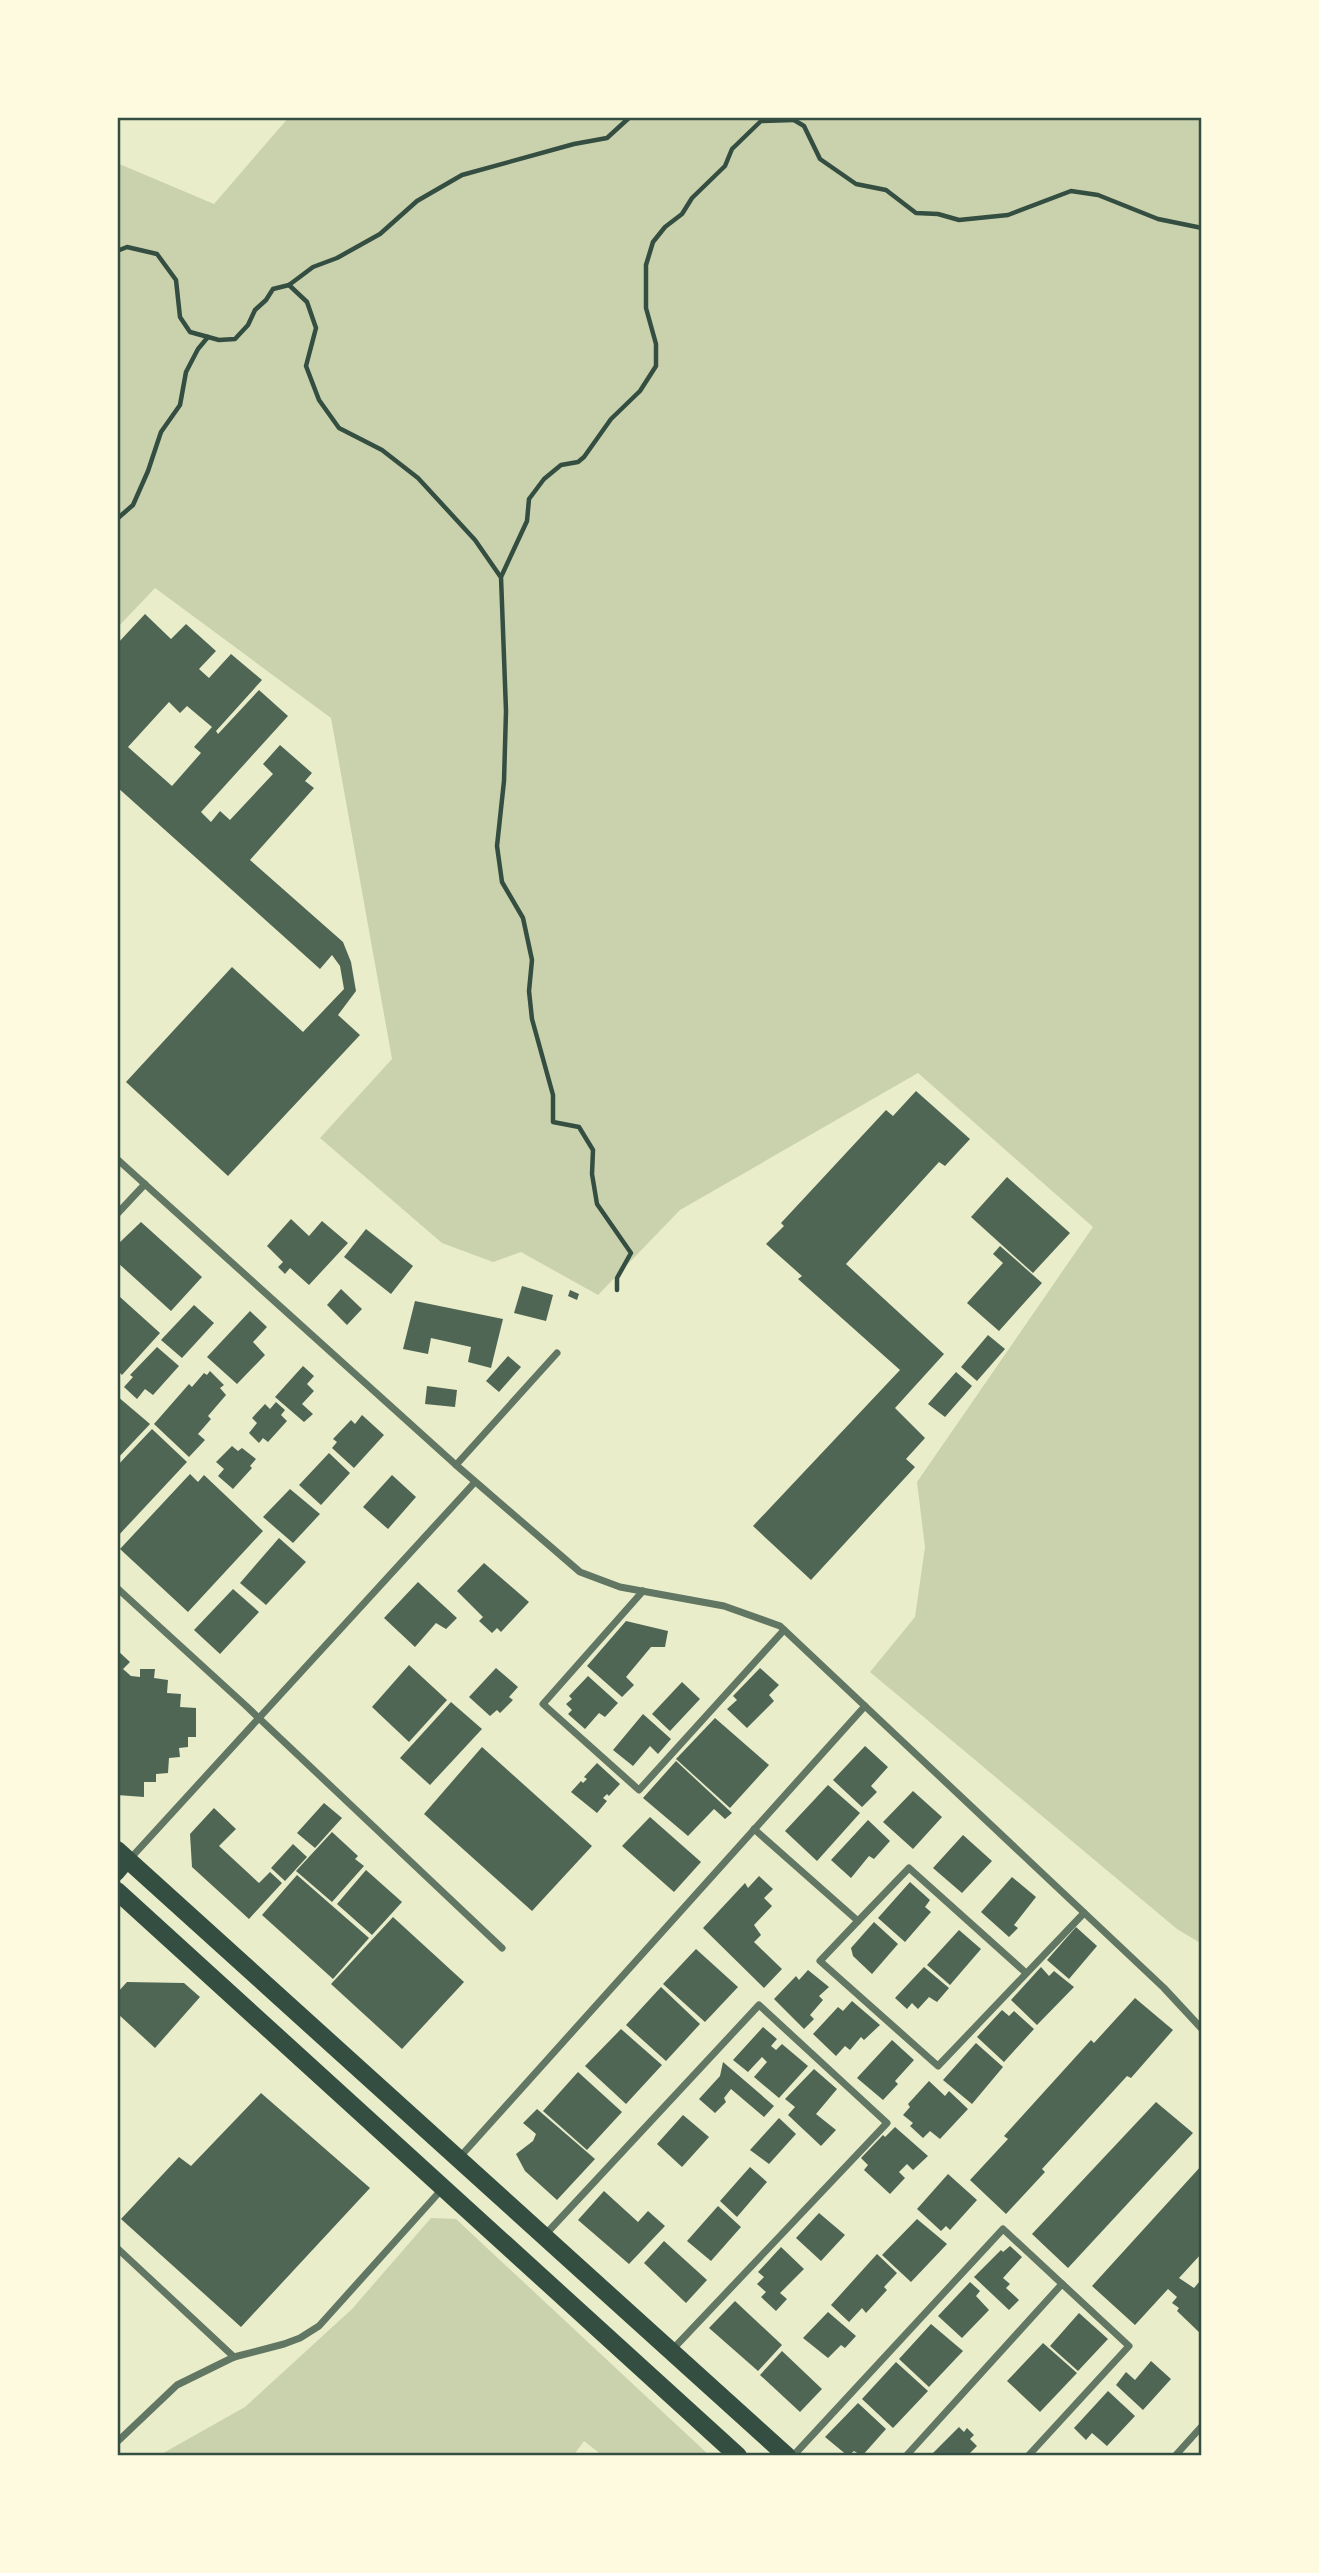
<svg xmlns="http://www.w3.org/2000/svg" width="1319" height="2573" viewBox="0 0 1319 2573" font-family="Jost,sans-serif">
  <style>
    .green { fill: #cad2ad }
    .building { fill: #4f6655; fill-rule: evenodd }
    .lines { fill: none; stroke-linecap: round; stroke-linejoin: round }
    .path { stroke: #344e41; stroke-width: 4.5 }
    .minor { stroke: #617663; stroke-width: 7 }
    .secondary { stroke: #344e41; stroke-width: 14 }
    .primary { stroke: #344e41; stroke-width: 18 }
    .neatline { fill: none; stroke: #344e41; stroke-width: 2.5 }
  </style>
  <rect width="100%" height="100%" fill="#e9edc9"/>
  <g class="green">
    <polygon points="289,117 1202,117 1202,1944 1177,1929 870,1672 915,1617 925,1547 917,1482 1093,1227 918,1073 680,1210 598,1295 521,1252 493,1262 442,1243 320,1138 392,1059 331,718 155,588 117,628 117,163 214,204"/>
    <polygon points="431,2218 456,2219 710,2456 603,2456 584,2441 573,2456 158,2456 245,2407 352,2309"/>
  </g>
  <g class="building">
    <path d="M 145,614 L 171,639 L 186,624 L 216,651 L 199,669 L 209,678 L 231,654 L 262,680 L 216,731 L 218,734 L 259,690 L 288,716 L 201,812 L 211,822 L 220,811 L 230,820 L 273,774 L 263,764 L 280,745 L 312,773 L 305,781 L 314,788 L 250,860 L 343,942 L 351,962 L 356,991 L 338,1015 L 360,1035 L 228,1176 L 126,1082 L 232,967 L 303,1032 L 344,989 L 340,966 L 332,955 L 320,969 L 117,787 L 117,644 ZM 169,702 L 180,713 L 187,706 L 212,727 L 194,747 L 201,753 L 172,786 L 128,747 Z"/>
    <polygon points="916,1091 970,1139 945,1166 939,1162 846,1264 944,1354 895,1408 925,1438 906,1459 915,1467 811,1580 753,1526 900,1370 798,1279 802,1276 766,1244 784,1226 781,1223 886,1110 893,1116"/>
    <polygon points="1007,1177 1070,1233 1033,1273 971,1217"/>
    <polygon points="291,1219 309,1236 322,1221 348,1243 309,1285 290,1268 285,1274 278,1267 283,1262 267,1246"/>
    <polygon points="141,1222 202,1277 171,1311 117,1262 117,1245"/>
    <polygon points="366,1229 413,1266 391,1294 344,1257"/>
    <polygon points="1000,1246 1042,1283 999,1331 967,1303 1003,1263 993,1254"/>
    <polygon points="522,1286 553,1295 546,1321 514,1313"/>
    <polygon points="341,1289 362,1309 347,1325 327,1305"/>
    <polygon points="570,1290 579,1294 577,1300 568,1296"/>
    <polygon points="120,1297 160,1333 122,1375 117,1370 117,1301"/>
    <polygon points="415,1301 503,1319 491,1368 468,1362 471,1347 431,1338 428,1354 403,1349"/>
    <polygon points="194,1305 214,1323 182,1358 161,1340"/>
    <polygon points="250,1311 267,1327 253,1342 265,1355 237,1384 207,1357"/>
    <polygon points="988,1335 1005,1349 977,1381 961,1367"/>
    <polygon points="157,1347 179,1366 153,1395 145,1389 137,1399 124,1387 133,1377 130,1375"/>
    <polygon points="508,1356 521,1367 499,1392 486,1381"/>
    <polygon points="303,1366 314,1376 307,1384 314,1391 302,1404 313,1414 304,1422 275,1397"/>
    <polygon points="210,1371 224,1385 220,1388 226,1395 208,1416 211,1419 198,1434 205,1440 189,1457 154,1424 189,1384 192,1387 204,1373 207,1375"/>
    <polygon points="956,1372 972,1386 945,1417 928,1404"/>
    <polygon points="427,1386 457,1390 455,1407 425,1404"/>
    <polygon points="117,1396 150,1424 117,1459"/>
    <polygon points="276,1402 285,1410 281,1415 287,1421 268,1442 263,1438 259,1443 249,1433 257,1423 252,1418 265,1404 270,1409"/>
    <polygon points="362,1415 384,1435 354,1468 332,1448 337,1442 333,1439 351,1420 355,1424"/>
    <polygon points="152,1429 187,1462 117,1537 117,1466"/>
    <polygon points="232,1446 238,1451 242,1448 256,1459 250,1466 252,1468 233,1489 218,1476 224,1469 216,1462"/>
    <polygon points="329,1453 350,1473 321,1505 299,1485"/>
    <polygon points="190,1474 198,1482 204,1475 263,1531 188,1612 120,1549"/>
    <polygon points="392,1475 416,1497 388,1529 363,1507"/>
    <polygon points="290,1489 320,1514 293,1543 263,1517"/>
    <polygon points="279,1538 306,1562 266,1605 240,1583"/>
    <polygon points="484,1563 529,1602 501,1632 497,1628 492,1633 479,1621 483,1617 457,1591"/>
    <polygon points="418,1582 457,1618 446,1629 436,1623 415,1647 384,1618"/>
    <polygon points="233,1589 259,1612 220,1654 194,1630"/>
    <polygon points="626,1621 668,1631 665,1647 651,1647 626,1677 634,1685 622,1697 587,1666"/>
    <polygon points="117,1650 130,1662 123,1669 131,1676 140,1677 140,1669 155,1669 154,1678 168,1680 167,1693 181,1694 180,1707 196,1708 196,1737 188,1737 188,1747 179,1748 180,1757 169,1758 168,1773 156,1774 156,1782 144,1782 144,1797 117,1795"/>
    <polygon points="409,1665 447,1700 409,1742 372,1707"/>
    <polygon points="496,1668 518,1687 509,1697 513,1700 500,1713 497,1710 490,1716 469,1697"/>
    <polygon points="760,1668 779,1685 769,1695 774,1701 747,1728 727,1709 737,1700 733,1696"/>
    <polygon points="588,1676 618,1703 605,1717 599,1713 585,1729 568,1714 572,1710 566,1704 572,1699 569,1696"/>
    <polygon points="682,1682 700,1699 670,1731 652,1714"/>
    <polygon points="451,1702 482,1729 430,1785 400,1758"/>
    <polygon points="643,1714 671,1739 658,1754 650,1746 633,1766 613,1750"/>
    <polygon points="715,1718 769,1765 730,1808 676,1759"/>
    <polygon points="865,1746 888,1767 871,1786 877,1792 862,1807 833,1780"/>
    <polygon points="482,1747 592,1846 532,1911 424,1814"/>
    <polygon points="676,1761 732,1813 725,1819 714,1809 688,1836 643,1798"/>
    <polygon points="597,1763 620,1784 609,1796 607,1794 603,1798 607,1801 597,1813 571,1792 581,1781 583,1783 587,1779 584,1777"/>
    <polygon points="828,1785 860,1813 817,1861 785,1831"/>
    <polygon points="913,1791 942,1817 913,1849 883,1822"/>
    <polygon points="324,1803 342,1818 315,1848 297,1833"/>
    <polygon points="214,1808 236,1829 219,1846 259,1883 270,1872 282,1883 249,1919 192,1867 190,1834"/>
    <polygon points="650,1817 701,1862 674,1892 622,1846"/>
    <polygon points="868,1820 890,1841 874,1859 869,1856 851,1878 831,1860"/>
    <polygon points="332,1832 358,1856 355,1859 364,1866 332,1902 296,1871"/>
    <polygon points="963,1835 992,1861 962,1893 933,1868"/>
    <polygon points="293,1844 307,1857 285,1881 271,1868"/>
    <polygon points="366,1870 402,1902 372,1935 337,1904"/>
    <polygon points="297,1875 369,1938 333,1979 262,1915"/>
    <polygon points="759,1876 773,1889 764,1898 772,1906 754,1925 761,1935 754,1942 782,1969 764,1988 703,1928 745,1883 748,1888"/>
    <polygon points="1012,1877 1036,1897 1014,1925 1018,1928 1009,1937 981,1912"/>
    <polygon points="910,1882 930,1900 925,1907 931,1912 905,1942 878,1918"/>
    <polygon points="393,1917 464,1982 402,2049 331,1984"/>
    <polygon points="874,1922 898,1944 872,1974 853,1956 851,1948"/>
    <polygon points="1076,1927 1097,1946 1069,1979 1047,1960"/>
    <polygon points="959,1930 981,1949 950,1985 927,1965"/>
    <polygon points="696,1949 738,1987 705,2022 663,1984"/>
    <polygon points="924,1967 949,1988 937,2002 929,1997 918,2009 912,2003 907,2009 895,1998"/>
    <polygon points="1041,1967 1049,1976 1054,1971 1074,1987 1037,2025 1011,2000"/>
    <polygon points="808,1970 829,1987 819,1996 823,2000 810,2015 814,2019 804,2029 774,1999 796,1976 799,1980"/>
    <polygon points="127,1982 184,1983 200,1997 155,2048 117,2013 117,1993"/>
    <polygon points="661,1987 700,2024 666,2061 626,2025"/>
    <polygon points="1135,1998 1173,2030 1131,2078 1127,2076 1042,2169 1045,2172 1006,2214 970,2180 1008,2139 1004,2136 1091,2040 1094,2043"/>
    <polygon points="852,2001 880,2025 864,2040 861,2037 850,2050 845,2046 836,2056 813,2034 838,2007 843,2011"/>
    <polygon points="1002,2010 1009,2016 1014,2011 1034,2029 1004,2062 977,2037"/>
    <polygon points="763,2027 777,2039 771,2046 776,2050 782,2044 808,2066 779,2098 754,2077 767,2062 762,2057 748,2072 733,2060"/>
    <polygon points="621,2029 662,2065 626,2104 585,2066"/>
    <polygon points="892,2040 914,2060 895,2081 898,2084 883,2100 857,2078"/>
    <polygon points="976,2043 1003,2067 972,2104 943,2080"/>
    <polygon points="723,2062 774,2106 764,2117 731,2089 724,2098 726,2102 715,2113 699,2099 720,2076"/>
    <polygon points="814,2069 837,2089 816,2114 836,2130 821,2146 788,2115 795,2107 785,2099"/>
    <polygon points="578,2072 622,2112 587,2150 543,2111"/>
    <polygon points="929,2081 945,2096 949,2091 968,2109 940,2139 930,2131 923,2138 910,2126 913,2123 903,2115 910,2107 908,2104"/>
    <polygon points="261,2093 370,2188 241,2327 121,2219 179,2157 191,2166"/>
    <polygon points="1156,2102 1193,2133 1068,2268 1032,2234"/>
    <polygon points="537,2109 595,2159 557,2200 525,2171 516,2154 533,2141 536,2134 523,2123"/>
    <polygon points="683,2115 709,2137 682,2167 657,2144"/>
    <polygon points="779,2118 796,2134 769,2164 750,2150"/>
    <polygon points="895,2127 928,2156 913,2170 907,2164 899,2172 905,2178 890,2194 864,2170 868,2165 861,2158 883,2135 885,2137"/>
    <polygon points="1202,2165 1202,2253 1179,2278 1194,2288 1200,2281 1202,2282 1202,2335 1177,2311 1179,2308 1172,2303 1177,2297 1168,2289 1135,2325 1092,2286"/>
    <polygon points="750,2167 767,2182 737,2217 720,2201"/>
    <polygon points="948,2174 977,2200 950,2230 946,2226 941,2231 917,2209"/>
    <polygon points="604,2191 638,2222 648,2211 665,2226 629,2264 578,2220"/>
    <polygon points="718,2206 741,2227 711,2261 687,2241"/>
    <polygon points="819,2213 845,2235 821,2261 796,2238"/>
    <polygon points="917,2219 947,2244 911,2282 882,2255"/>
    <polygon points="664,2241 707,2280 686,2303 644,2263"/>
    <polygon points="1010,2246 1022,2257 1003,2278 1010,2284 1006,2288 1019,2300 1009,2310 974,2277 1001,2250 1003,2252"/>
    <polygon points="781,2247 804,2269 780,2293 787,2299 776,2311 761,2297 766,2292 757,2284 764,2277 758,2272"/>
    <polygon points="877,2254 897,2273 884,2287 887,2290 866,2313 862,2308 849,2322 831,2305"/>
    <polygon points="970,2282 980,2291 976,2296 989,2310 962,2338 938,2316"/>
    <polygon points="735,2301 782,2345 758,2371 709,2328"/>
    <polygon points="828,2312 856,2336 845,2348 841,2345 828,2358 803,2338"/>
    <polygon points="1079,2313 1108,2339 1078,2371 1050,2346"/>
    <polygon points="931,2324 963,2351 929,2387 899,2359"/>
    <polygon points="1043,2343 1077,2373 1040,2412 1007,2381"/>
    <polygon points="782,2351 822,2389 800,2412 760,2375"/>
    <polygon points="1151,2361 1171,2379 1143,2410 1116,2385 1126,2372 1135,2380"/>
    <polygon points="896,2362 928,2391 893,2428 862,2399"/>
    <polygon points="1108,2391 1135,2416 1107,2446 1092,2433 1086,2440 1074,2428"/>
    <polygon points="858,2403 886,2429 862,2456 854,2451 848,2456 825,2437"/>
    <polygon points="959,2427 964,2432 967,2428 974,2435 970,2439 977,2446 967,2456 935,2456 932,2454"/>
  </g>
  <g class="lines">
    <g class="path">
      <polyline points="794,120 804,126 820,159 856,184 886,190 916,213 938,214 959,220 1008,215 1071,191 1098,195 1158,219 1202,228"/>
      <polyline points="117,251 127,247 157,254 176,280 180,317 190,332 219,340 235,339 248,325 255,310 266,300 273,289 289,285 313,267 337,258 380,234 417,201 462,175 574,144 607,138 630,117"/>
      <polyline points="289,285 307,302 316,328 306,366 319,400 339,428 382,450 418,478 475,540 500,576"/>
      <polyline points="117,519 133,505 148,471 161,432 180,405 186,372 198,349 208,337"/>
      <polyline points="617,1290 617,1278 631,1253 597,1204 592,1174 593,1150 579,1127 553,1122 553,1095 532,1019 529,991 532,960 523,918 502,882 497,846 504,781 506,711 501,577 527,521 529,499 544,479 561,465 578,462 584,457 611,419 640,391 656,366 656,344 646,308 646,265 653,242 665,227 682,214 692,198 725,166 732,149 761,121 794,120"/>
    </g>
    <g class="minor">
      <polyline points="117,1159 456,1465 580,1572 620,1587 724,1606 780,1626 1164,1988 1202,2029"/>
      <polyline points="117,1214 145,1184"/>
      <polyline points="456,1465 557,1353"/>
      <polyline points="117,1588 244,1704 502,1948"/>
      <polyline points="643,1591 543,1704 639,1790 784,1630"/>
      <polyline points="754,1829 858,1921 820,1961 938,2066 1084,1913"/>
      <polyline points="129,1860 475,1482"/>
      <polyline points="858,1921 909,1868 1025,1972"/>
      <polyline points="459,2158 865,1706"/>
      <polyline points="544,2236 759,2005 887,2123 672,2350"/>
      <polyline points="117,2248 234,2357"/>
      <polyline points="117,2442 177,2385 234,2357 284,2344 300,2338 319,2326 443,2188"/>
      <polyline points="793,2456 1003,2229 1129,2346 1028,2456"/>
      <polyline points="906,2456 1062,2284"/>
      <polyline points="1175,2456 1202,2426"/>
    </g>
    <polyline class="secondary" points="117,1874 129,1860"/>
    <g class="primary">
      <polyline points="117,1850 787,2456"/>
      <polyline points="117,1891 738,2456"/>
    </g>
  </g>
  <rect width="1319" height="2573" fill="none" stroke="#fefae0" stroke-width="238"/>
  <rect x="119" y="119" width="1081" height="2335" class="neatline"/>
</svg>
